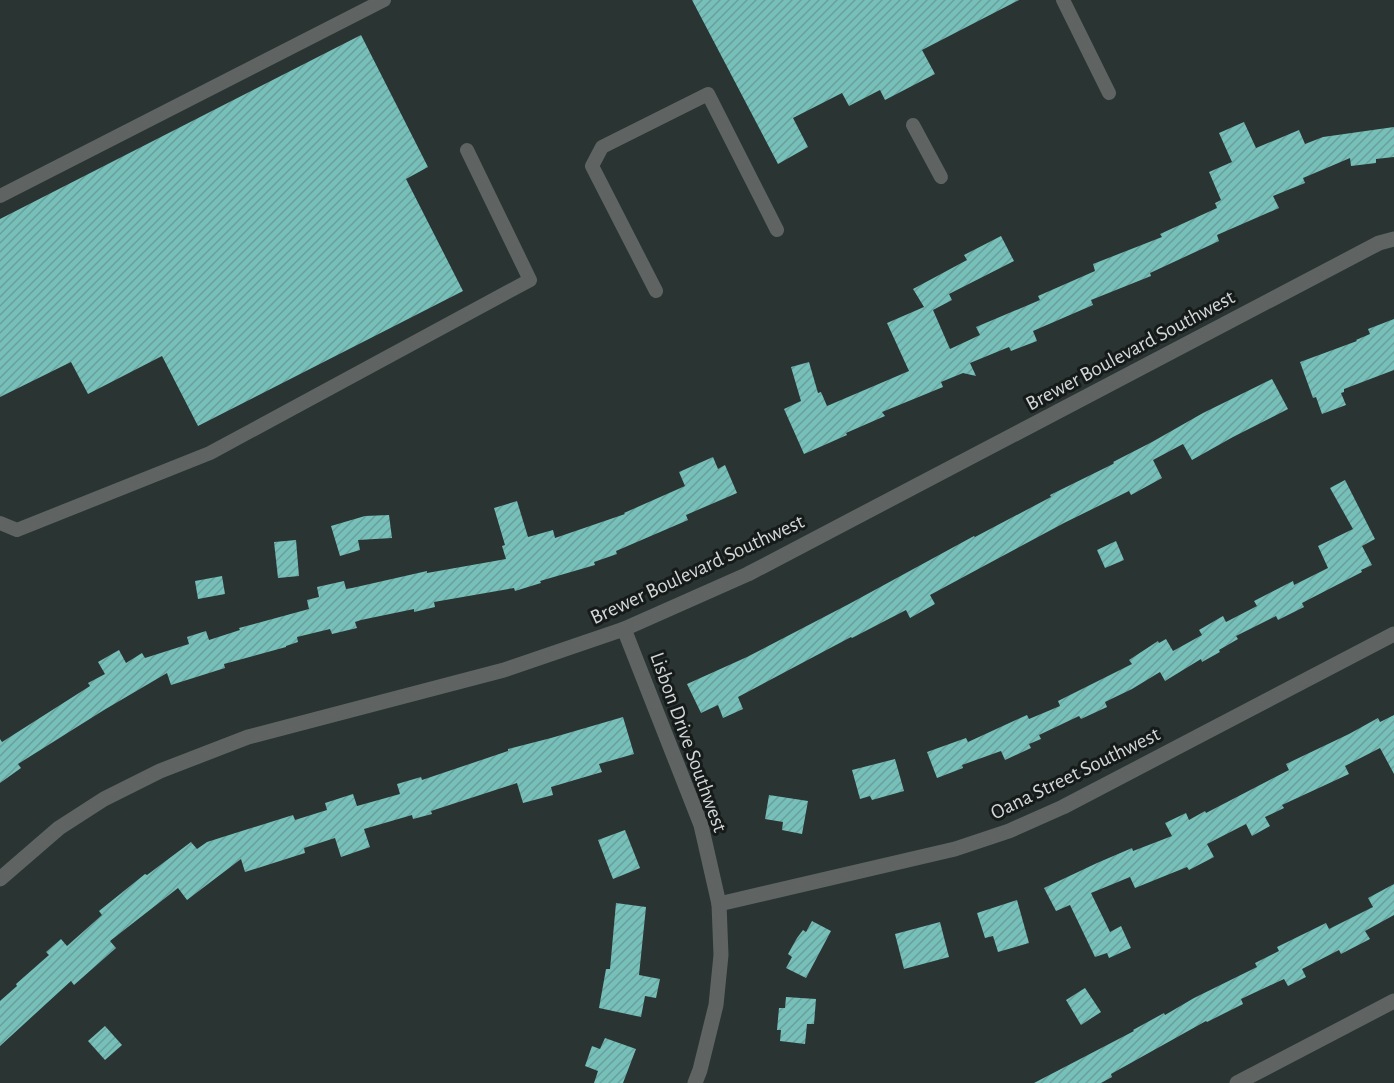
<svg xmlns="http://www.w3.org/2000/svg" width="1394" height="1083" viewBox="0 0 1394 1083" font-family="'Alegreya Sans',sans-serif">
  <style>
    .building { fill: url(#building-hatch) }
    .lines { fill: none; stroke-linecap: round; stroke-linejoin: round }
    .service { stroke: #5f6463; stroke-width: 14 }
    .minor { stroke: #5f6463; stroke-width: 15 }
    .labels { text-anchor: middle; stroke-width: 6; stroke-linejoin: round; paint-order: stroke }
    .street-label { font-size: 21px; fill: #d2d8d8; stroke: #161b1a }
  </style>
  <defs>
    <pattern id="building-hatch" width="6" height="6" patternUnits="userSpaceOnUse" patternTransform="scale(1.5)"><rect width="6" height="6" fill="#77bfb9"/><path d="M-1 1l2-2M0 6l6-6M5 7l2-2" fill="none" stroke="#69a09b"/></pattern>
  </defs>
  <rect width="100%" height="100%" fill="#2a3433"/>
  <g class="building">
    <polygon points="692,0 1019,0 922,50 935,74 885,100 880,90 849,106 842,93 793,118 808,147 778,164"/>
    <polygon points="361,35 428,167 406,179 463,291 198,426 162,356 88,394 71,362 0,397 0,219"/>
    <polygon points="1244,122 1256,148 1299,130 1305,144 1323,137 1394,127 1394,157 1376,159 1376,163 1351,166 1350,158 1303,178 1305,183 1273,196 1279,208 1217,235 1219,241 1150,273 1151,276 1091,300 1093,305 1033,331 1037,341 1011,351 1009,347 970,363 976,376 963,373 941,382 943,387 882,412 885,416 846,433 847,435 804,454 784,409 801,401 791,367 809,362 818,393 821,392 827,406 909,371 887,323 924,307 913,289 967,260 964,255 1001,236 1014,261 949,294 952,300 933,310 950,349 980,335 976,327 1040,300 1038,296 1095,271 1093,264 1162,237 1160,234 1217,208 1215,203 1221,200 1209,172 1232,162 1219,133"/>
    <polygon points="1394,319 1394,370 1344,389 1344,392 1341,393 1346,405 1322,414 1316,397 1313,398 1300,362 1357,341 1356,340 1370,334 1368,329"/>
    <polygon points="1272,379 1288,409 1233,437 1192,460 1183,444 1153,460 1162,478 1131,495 1129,491 1064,523 982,567 930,595 935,604 910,618 906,610 852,638 851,637 738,697 743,709 723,718 718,705 701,713 687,684 747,657 849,604 974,536 975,537 1051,497 1050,495 1113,464 1114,463 1113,462 1152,442 1203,413"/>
    <polygon points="713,457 718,469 725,465 737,493 686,515 688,520 616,551 617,554 594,562 595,565 540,581 541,583 515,591 514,588 434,602 435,607 414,612 414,609 361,620 355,622 357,628 332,634 330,629 297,637 298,642 286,646 286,647 224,664 225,668 171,685 167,673 104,710 18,764 21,768 0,783 0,739 2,742 90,686 88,683 105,674 98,662 119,650 126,663 142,653 145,658 189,644 187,637 206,631 209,640 240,630 239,628 309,609 307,600 319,597 317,587 344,581 346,589 352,588 427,571 427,573 506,559 502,546 505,545 494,508 517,501 528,537 553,530 555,538 625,514 624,513 685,486 679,472"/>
    <polygon points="1345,480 1375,539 1362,546 1372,565 1361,570 1362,572 1302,603 1304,607 1278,620 1276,616 1236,636 1238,639 1219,650 1220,652 1202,662 1201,659 1165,681 1160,672 1132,689 1105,702 1107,707 1081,719 1079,716 1039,735 1041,739 1029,744 1031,748 1005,760 1001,751 962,765 963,768 937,778 927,752 966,738 968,742 1027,715 1029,719 1060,706 1058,701 1132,664 1129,660 1158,641 1159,643 1166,639 1173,651 1202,635 1199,630 1223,616 1226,622 1257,606 1254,601 1293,581 1294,585 1328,568 1318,546 1353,529 1330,488"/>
    <polygon points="389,515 392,538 358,540 360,550 340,556 331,526 365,516"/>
    <polygon points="296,540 299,576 278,578 274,542"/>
    <polygon points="1116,541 1124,560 1105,568 1097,550"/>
    <polygon points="222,576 225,594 198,599 195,581"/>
    <polygon points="1394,715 1394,774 1380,748 1345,766 1349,774 1282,805 1284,808 1265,817 1270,826 1252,836 1246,824 1207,844 1214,857 1189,870 1187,867 1135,888 1130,877 1091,893 1110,932 1121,926 1131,948 1109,958 1107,953 1095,957 1070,905 1056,911 1044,888 1097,863 1132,848 1133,851 1172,836 1165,823 1186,813 1189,820 1205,811 1206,813 1289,770 1286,764 1349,734 1378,718 1380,722"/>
    <polygon points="623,717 634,754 599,764 602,772 551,787 553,795 523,803 517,783 431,811 432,814 413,819 412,815 364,829 370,847 341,857 335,838 304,848 305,853 245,872 241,859 187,900 178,888 110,941 116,948 74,985 71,981 0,1046 0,1001 17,986 16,984 49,955 46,952 61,939 67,946 102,915 99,911 145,874 147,875 191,842 197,849 207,842 293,815 295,820 327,810 325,803 353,794 357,806 400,794 397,784 421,777 422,780 508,751 508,749 551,738"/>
    <polygon points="895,759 904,791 872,800 870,796 860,799 852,770"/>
    <polygon points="769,795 808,801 802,834 782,830 783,822 765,819"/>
    <polygon points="625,830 640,868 613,879 598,840"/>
    <polygon points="1394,884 1394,915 1365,931 1370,939 1341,954 1339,950 1302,969 1306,977 1288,986 1284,979 1241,999 1243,1004 1207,1022 1206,1021 1111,1074 1112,1077 1101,1083 1034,1083 1134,1031 1133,1030 1164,1013 1165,1015 1194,998 1257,967 1255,963 1279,951 1277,947 1326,923 1329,929 1373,907 1368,898"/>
    <polygon points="1017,900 1029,943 998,952 993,936 985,938 977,913"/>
    <polygon points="616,903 646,907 639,975 660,979 656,998 645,996 641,1017 599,1008 606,969 610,969"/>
    <polygon points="812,921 831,931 806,978 786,968 792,957 788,954 797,938 803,930 806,932"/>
    <polygon points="940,922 949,957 904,969 895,934"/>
    <polygon points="1085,988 1101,1012 1081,1025 1066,1000"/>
    <polygon points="786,997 816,999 814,1024 807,1024 805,1044 780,1041 781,1030 777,1030 779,1008 785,1008"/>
    <polygon points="105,1026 122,1045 105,1060 88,1041"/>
    <polygon points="605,1038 636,1049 623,1083 594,1083 598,1071 585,1066 592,1046 600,1049"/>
  </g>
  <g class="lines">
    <g class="service">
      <polyline points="1063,0 1109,93"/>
      <polyline points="913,125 941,177"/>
      <polyline points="0,196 384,0"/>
      <polyline points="656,291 592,166 602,147 708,94 777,230"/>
      <polyline points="0,523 17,530 210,453 530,280 467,150"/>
    </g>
    <g class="minor">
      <polyline points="624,629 701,825 719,904 721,955 716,1005 700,1070 695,1083"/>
      <polyline points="0,879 59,828 104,799 160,771 248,737 504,670 624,629 748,574 1379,243 1394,239"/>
      <polyline points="719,904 955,849 1009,831 1063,807 1394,634"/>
      <polyline points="1237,1083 1394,1001"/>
    </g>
  </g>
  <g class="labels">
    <g class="street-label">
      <text transform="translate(1130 350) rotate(-28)" y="7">Brewer Boulevard Southwest</text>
      <text transform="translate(697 569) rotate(-25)" y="7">Brewer Boulevard Southwest</text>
      <text transform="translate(689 742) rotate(70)" y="7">Lisbon Drive Southwest</text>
      <text transform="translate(1075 773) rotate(-26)" y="7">Oana Street Southwest</text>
    </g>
  </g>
</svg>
